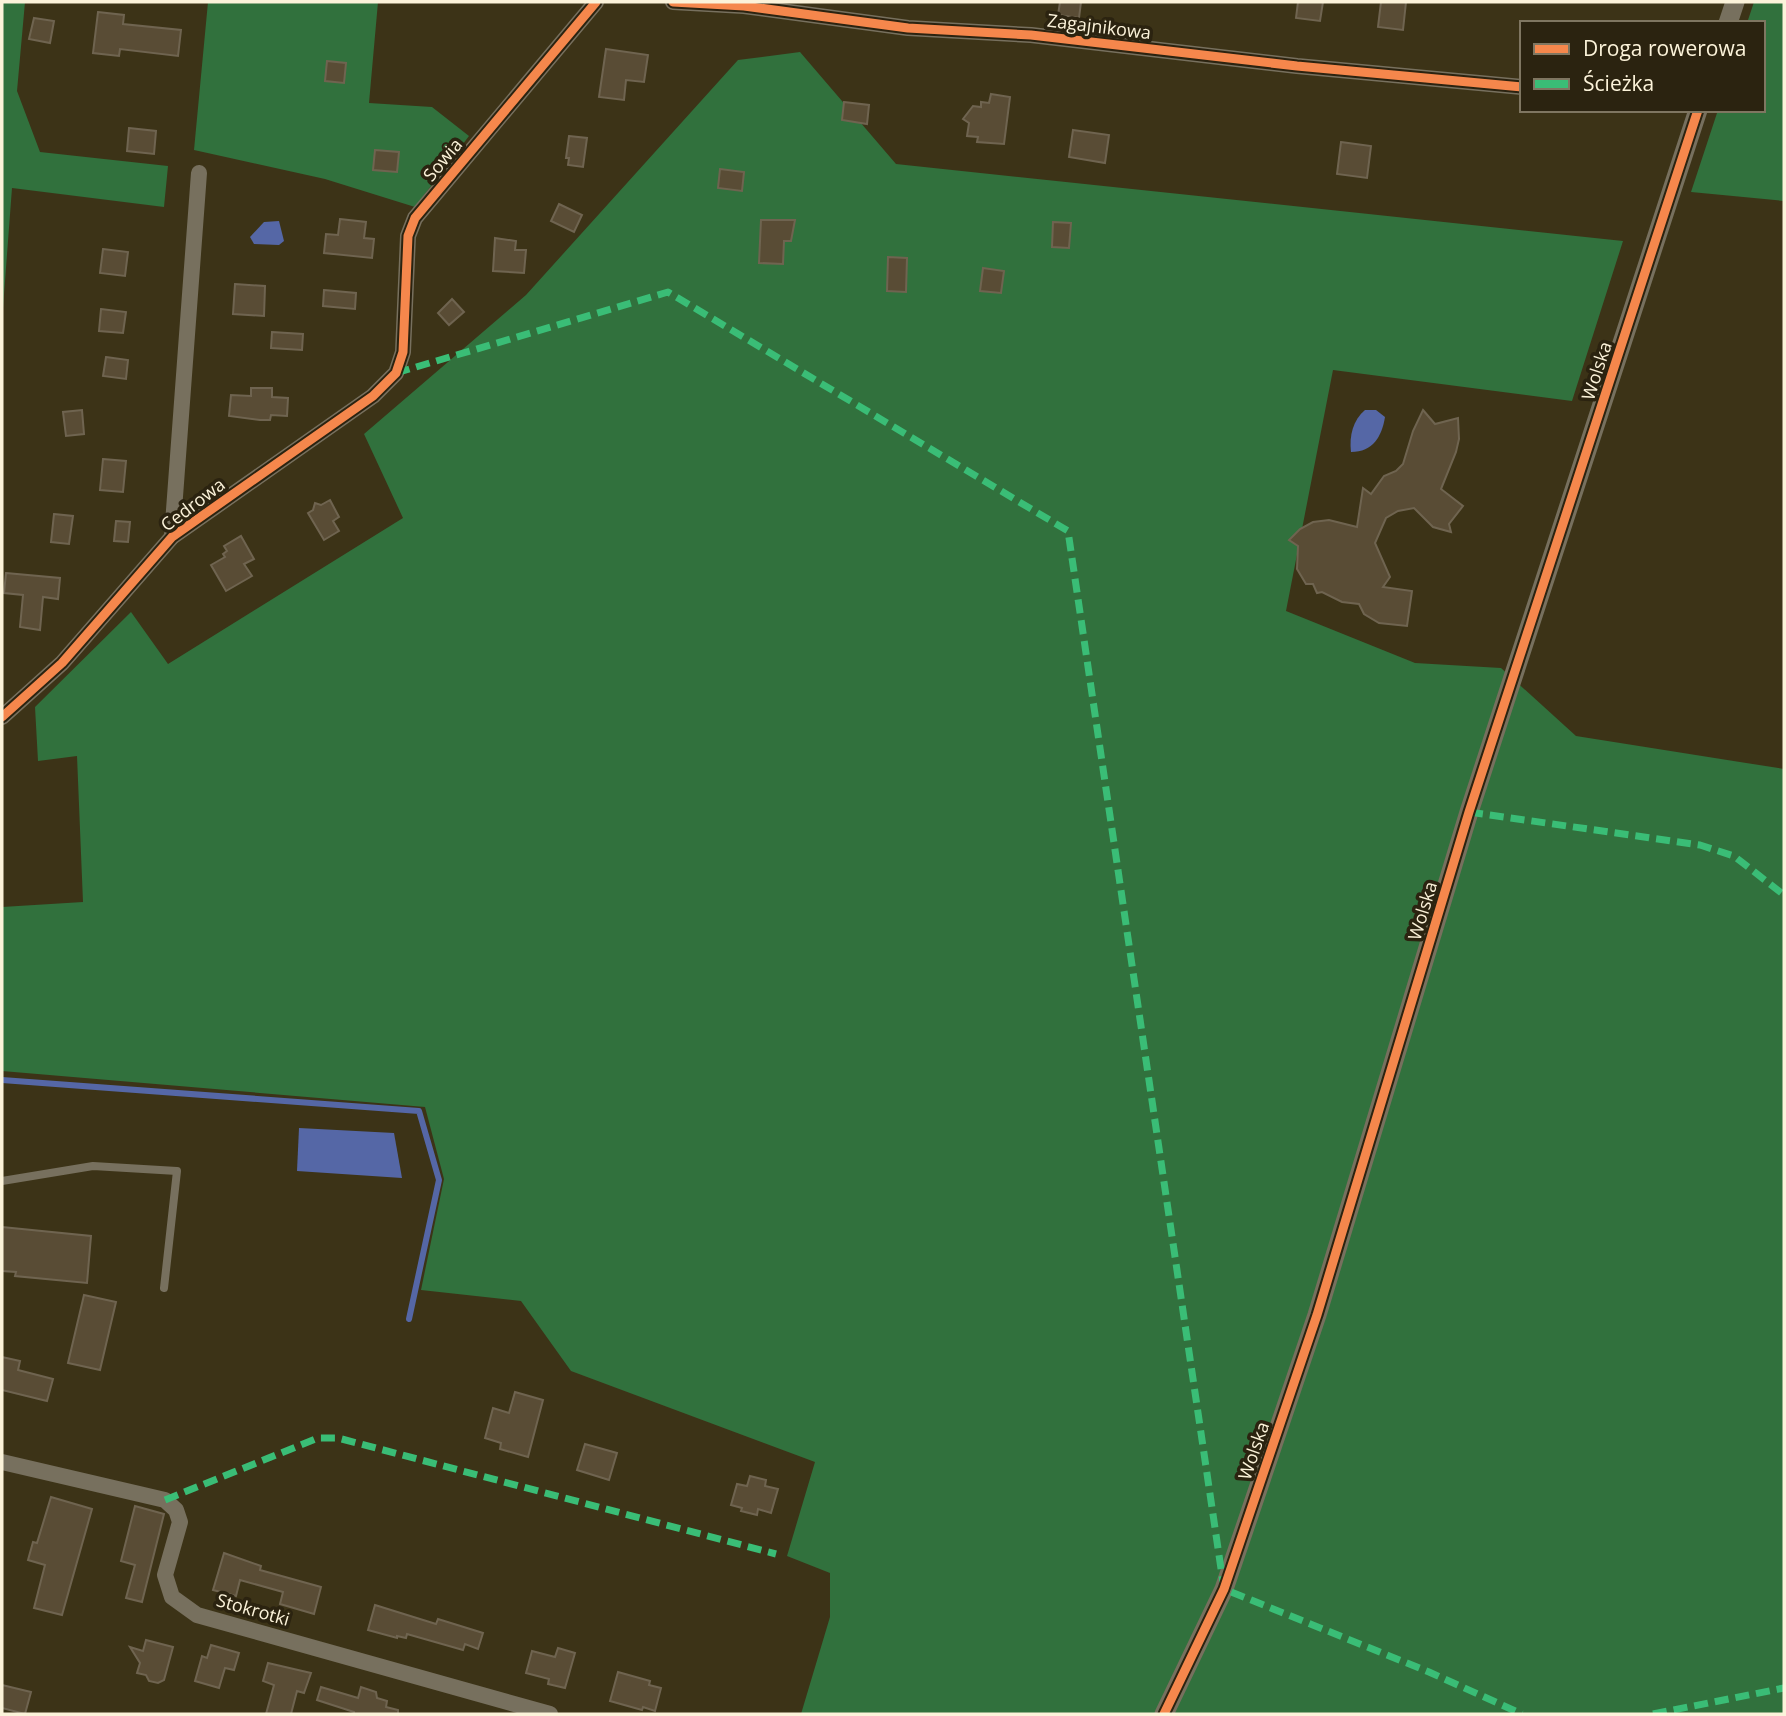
<svg xmlns="http://www.w3.org/2000/svg" width="1786" height="1716" viewBox="0 0 1786 1716" font-family="'Open Sans',sans-serif">
  <style>
    .forest { fill: #31713d }
    .water { fill: #5567a6 }
    .lines { fill: none; stroke-linecap: round; stroke-linejoin: round }
    .stream { stroke: #5567a6; stroke-width: 6 }
    .building { fill: #594c35; stroke: #6f6450; stroke-width: 2 }
    .service { stroke: #77705e; stroke-width: 8 }
    .minor { stroke: #77705e; stroke-width: 16 }
    .tertiary { stroke: #77705e; stroke-width: 19 }
    .quiet { stroke: #3abd76; stroke-width: 7; stroke-dasharray: 14 7; stroke-linecap: butt }
    .cycleway-casing { stroke: #2b2310; stroke-width: 13 }
    .cycleway { stroke: #f5874c; stroke-width: 9 }
    .labels { text-anchor: middle; stroke-width: 7; stroke-linejoin: round; paint-order: stroke }
    .street-label { font-size: 18px; fill: #fcf3da; stroke: #2b2310 }
  </style>
  <rect width="100%" height="100%" fill="#3c3317"/>
  <g class="forest">
    <polygon points="2,2 25,2 17,91 40,152 168,166 164,207 12,188 2,321"/>
    <polygon points="208,2 378,2 369,103 432,107 469,136 415,207 325,179 194,150"/>
    <polygon points="1754,2 1784,2 1784,201 1691,192 1718,110 1763,110 1763,23 1747,23"/>
    <polygon points="800,52 896,164 1623,241 1572,401 1333,370 1286,611 1415,663 1501,668 1576,736 1784,769 1784,1714 801,1714 830,1617 830,1573 787,1556 815,1462 571,1371 521,1301 421,1290 444,1179 425,1107 2,1071 2,907 83,902 77,756 38,761 35,707 131,612 168,664 403,518 364,434 526,295 738,60"/>
  </g>
  <g class="water">
    <polygon points="279,221 284,241 279,245 254,244 250,237 264,222"/>
    <path d="M 1365,410 L 1376,410 L 1385,417 C 1382,436 1373,452 1351,452 C 1349,436 1353,420 1365,410 Z"/>
    <polygon points="299,1128 394,1133 402,1178 297,1171"/>
  </g>
  <g class="lines">
    <polyline class="stream" points="2,1080 419,1111 439,1180 409,1319"/>
  </g>
  <g class="building">
    <polygon points="1060,2 1081,2 1079,18 1058,15"/>
    <polygon points="1298,2 1323,2 1320,21 1296,18"/>
    <polygon points="1381,2 1406,2 1403,30 1378,27"/>
    <polygon points="98,12 124,15 123,24 181,30 178,56 120,49 119,56 93,53"/>
    <polygon points="34,18 54,21 50,43 29,39"/>
    <polygon points="606,49 648,55 644,82 626,80 624,100 599,97"/>
    <polygon points="327,61 346,63 344,83 325,81"/>
    <polygon points="991,94 1010,97 1004,144 977,142 978,137 967,136 969,123 963,119 973,106 981,107 981,102 989,103"/>
    <polygon points="844,102 869,105 867,124 842,120"/>
    <polygon points="129,128 156,131 154,154 127,151"/>
    <polygon points="1073,130 1109,135 1105,163 1069,157"/>
    <polygon points="569,136 587,138 583,167 568,165 569,158 566,158"/>
    <polygon points="1341,142 1371,146 1367,178 1337,174"/>
    <polygon points="375,150 399,152 397,172 373,170"/>
    <polygon points="720,169 744,172 742,191 718,188"/>
    <polygon points="559,204 582,215 574,232 551,221"/>
    <polygon points="340,219 366,222 364,238 374,239 372,258 324,253 326,234 338,235"/>
    <polygon points="761,220 795,220 791,241 784,241 783,264 759,263"/>
    <polygon points="1053,222 1071,223 1069,248 1052,247"/>
    <polygon points="495,238 516,241 515,250 526,250 524,273 493,271"/>
    <polygon points="103,249 128,252 125,276 100,273"/>
    <polygon points="888,257 907,258 906,292 887,291"/>
    <polygon points="983,268 1004,271 1001,293 980,291"/>
    <polygon points="235,284 265,286 264,316 233,314"/>
    <polygon points="324,290 356,293 355,309 323,306"/>
    <polygon points="452,299 464,312 449,325 438,313"/>
    <polygon points="101,309 126,312 123,333 99,331"/>
    <polygon points="272,332 303,334 302,350 271,348"/>
    <polygon points="106,357 128,360 126,379 103,376"/>
    <polygon points="251,388 272,388 272,397 288,398 287,416 271,415 270,420 260,420 229,416 231,395 251,396"/>
    <polygon points="82,410 84,434 66,436 63,412"/>
    <polygon points="1423,410 1435,424 1458,418 1459,439 1456,452 1441,489 1463,506 1449,524 1451,532 1433,527 1414,508 1398,511 1386,518 1375,543 1390,577 1383,587 1412,591 1407,626 1379,623 1364,614 1359,604 1342,602 1322,592 1317,593 1313,584 1306,584 1297,569 1298,546 1289,540 1300,529 1313,522 1329,520 1357,527 1363,488 1371,494 1384,476 1396,471 1403,464 1413,431"/>
    <polygon points="103,459 126,461 123,492 100,490"/>
    <polygon points="330,500 339,517 333,521 339,531 324,540 308,513 313,510 315,503 321,505"/>
    <polygon points="54,514 73,516 69,544 51,542"/>
    <polygon points="116,521 130,522 128,542 114,541"/>
    <polygon points="241,536 254,559 244,564 252,576 226,591 211,565 225,557 223,554 227,551 224,546"/>
    <polygon points="6,573 60,578 58,599 43,597 40,630 20,627 23,595 4,593"/>
    <polygon points="2,1227 91,1236 87,1283 15,1276 16,1272 2,1271"/>
    <polygon points="84,1295 116,1302 100,1370 68,1363"/>
    <polygon points="2,1357 20,1361 18,1370 53,1379 47,1401 2,1390"/>
    <polygon points="515,1392 543,1400 528,1457 500,1449 501,1443 485,1438 493,1408 509,1413"/>
    <polygon points="585,1444 617,1453 609,1480 577,1470"/>
    <polygon points="750,1476 766,1480 765,1486 778,1489 771,1513 758,1509 757,1515 741,1511 742,1508 731,1505 737,1484 747,1486"/>
    <polygon points="51,1497 92,1509 62,1615 34,1608 45,1565 28,1560 33,1542 37,1543"/>
    <polygon points="135,1506 164,1514 142,1602 126,1598 135,1565 121,1561"/>
    <polygon points="224,1553 261,1566 260,1570 321,1587 314,1614 280,1604 283,1592 240,1580 236,1596 213,1590"/>
    <polygon points="375,1605 436,1624 438,1619 483,1633 478,1649 465,1644 463,1650 407,1634 406,1638 397,1636 397,1638 368,1630"/>
    <polygon points="146,1640 173,1647 164,1680 158,1683 149,1681 146,1675 137,1673 140,1663 130,1647 143,1651"/>
    <polygon points="211,1645 239,1653 234,1670 225,1668 219,1688 195,1681 202,1656 207,1658"/>
    <polygon points="558,1648 575,1653 565,1688 548,1684 549,1679 526,1673 532,1651 555,1657"/>
    <polygon points="268,1663 311,1673 304,1693 297,1691 291,1714 266,1714 274,1685 263,1681"/>
    <polygon points="618,1672 650,1681 649,1685 661,1688 655,1711 643,1707 642,1710 610,1701"/>
    <polygon points="2,1685 31,1692 25,1714 2,1708"/>
    <polygon points="321,1687 358,1698 361,1687 376,1692 377,1698 387,1701 386,1707 398,1710 398,1714 354,1714 354,1712 317,1700"/>
  </g>
  <g class="lines">
    <polyline class="service" points="2,1181 93,1166 177,1171 164,1288"/>
    <g class="minor">
      <polyline points="673,2 744,6 908,28 1031,35 1297,66 1522,87"/>
      <polyline points="172,537 199,173"/>
      <polyline points="2,717 62,663 172,537 373,396 396,373 403,352 408,236 415,218 596,2"/>
      <polyline points="2,1462 165,1500 176,1510 180,1522 165,1575 172,1597 197,1615 550,1714"/>
    </g>
    <g class="tertiary">
      <polyline points="1728,23 1735,2"/>
      <polyline points="1164,1714 1224,1589 1317,1315 1469,812 1698,110"/>
    </g>
    <g class="quiet">
      <polyline points="396,373 668,292 1068,531 1224,1589 1429,1672 1522,1714"/>
      <polyline points="1469,812 1700,845 1734,856 1784,895"/>
      <polyline points="165,1500 318,1438 338,1438 776,1554"/>
      <polyline points="1653,1714 1784,1688"/>
    </g>
    <g class="cycleway-casing">
      <g id="cycleway">
        <polyline points="673,2 744,6 908,28 1031,35 1297,66 1522,87"/>
        <polyline points="2,717 62,663 172,537 373,396 396,373 403,352 408,236 415,218 596,2"/>
        <polyline points="1164,1714 1224,1589 1317,1315 1469,812 1698,110"/>
      </g>
    </g>
    <use href="#cycleway" class="cycleway"/>
  </g>
  <g class="labels">
    <g class="street-label">
      <text transform="translate(1099 27) rotate(7)" y="6">Zagajnikowa</text>
      <text transform="translate(443 160) rotate(-50)" y="6">Sowia</text>
      <text transform="translate(1597 371) rotate(-72)" y="6">Wolska</text>
      <text transform="translate(193 505) rotate(-37)" y="6">Cedrowa</text>
      <text transform="translate(1423 911) rotate(-73)" y="6">Wolska</text>
      <text transform="translate(1254 1451) rotate(-71)" y="6">Wolska</text>
      <text transform="translate(253 1610) rotate(16)" y="6">Stokrotki</text>
    </g>
  </g>
  <rect width="1786" height="1716" fill="none" stroke="#fcf3da" stroke-width="7"/>
  <rect x="1520" y="21" width="245" height="91" fill="#2b2310" stroke="#7f7661" stroke-width="2"/>
  <rect x="1534" y="44" width="35" height="10" fill="#f5874c" stroke="#7f7661" stroke-width="2"/>
  <text x="1583" y="56" font-size="21" fill="#fcf3da">Droga rowerowa</text>
  <rect x="1534" y="79" width="35" height="10" fill="#3abd76" stroke="#7f7661" stroke-width="2"/>
  <text x="1583" y="91" font-size="21" fill="#fcf3da">Ścieżka</text>
</svg>
